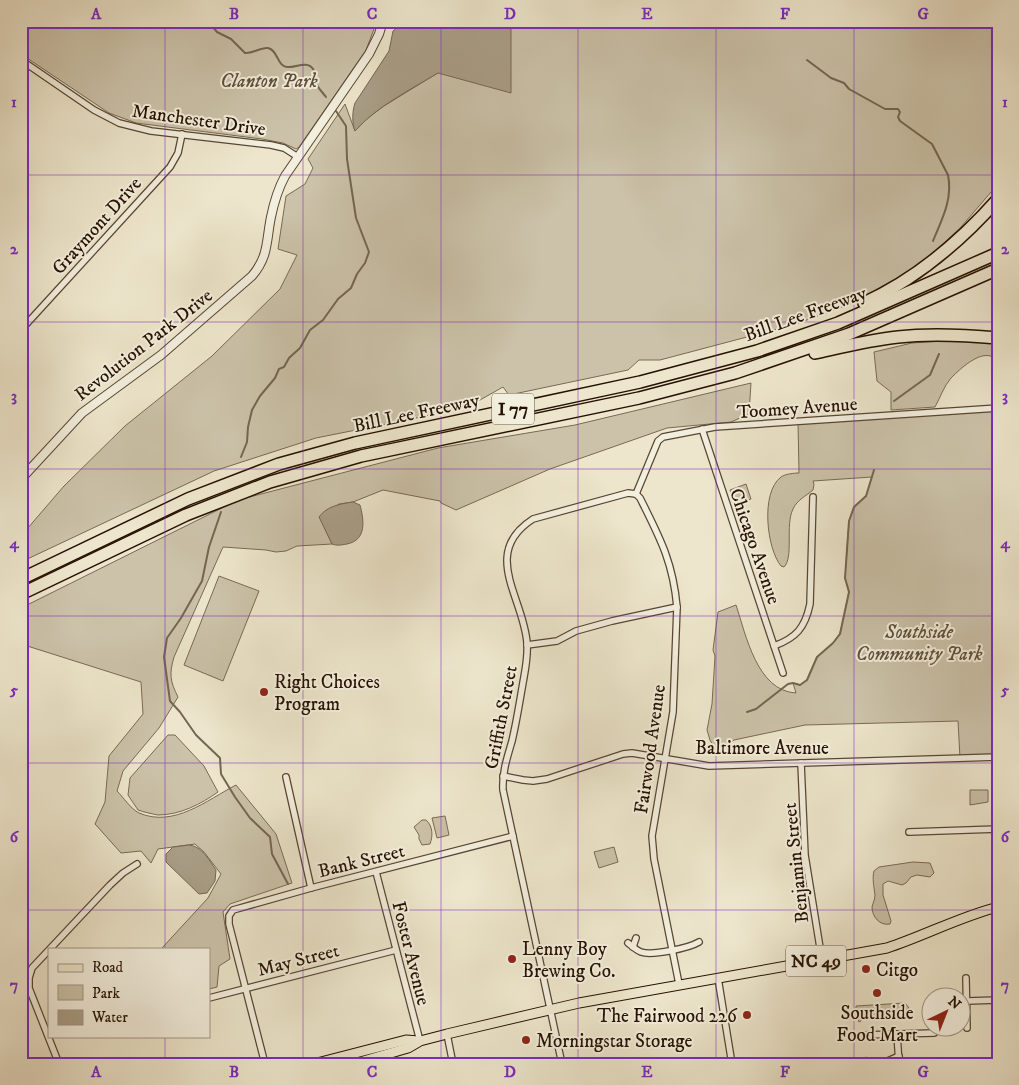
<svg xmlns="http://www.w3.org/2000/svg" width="1019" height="1085" viewBox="0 0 1019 1085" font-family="'IM FELL DW Pica',serif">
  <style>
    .green { fill: #cbc2a9; stroke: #786a54 }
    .water { fill: #a99e87; stroke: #746651 }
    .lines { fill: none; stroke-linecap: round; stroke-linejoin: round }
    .stream { stroke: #746651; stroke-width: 2 }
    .minor-casing { stroke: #574633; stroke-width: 8 }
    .tertiary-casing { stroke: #574633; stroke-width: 10 }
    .primary-casing { stroke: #251100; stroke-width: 11 }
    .motorway-casing { stroke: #251100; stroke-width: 14 }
    .minor { stroke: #f3efde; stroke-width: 5.5 }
    .tertiary { stroke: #f3efde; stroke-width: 8 }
    .primary { stroke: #ede6cc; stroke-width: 9 }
    .motorway { stroke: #ede6cc; stroke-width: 11 }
    .grid { fill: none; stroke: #7b2cbf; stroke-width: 1; stroke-opacity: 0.55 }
    .poi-dot { fill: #8f2418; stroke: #f3efde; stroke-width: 2 }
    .labels { text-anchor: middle; stroke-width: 4; stroke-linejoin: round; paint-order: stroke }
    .shield { fill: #f3efde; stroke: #635443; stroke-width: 1 }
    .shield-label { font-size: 18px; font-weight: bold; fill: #251100 }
    .park-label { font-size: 19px; font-style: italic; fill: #5f4f3b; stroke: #f3efde }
    .street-label { font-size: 19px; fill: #251100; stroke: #f3efde }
    .poi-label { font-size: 19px; fill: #251100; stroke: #f3efde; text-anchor: start }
    .neatline { fill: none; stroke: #7b2cbf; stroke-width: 2 }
    .grid-label { font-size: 16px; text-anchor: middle; font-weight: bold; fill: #7b2cbf }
  </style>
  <rect width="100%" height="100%" fill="#ede6cc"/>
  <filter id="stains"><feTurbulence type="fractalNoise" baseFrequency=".004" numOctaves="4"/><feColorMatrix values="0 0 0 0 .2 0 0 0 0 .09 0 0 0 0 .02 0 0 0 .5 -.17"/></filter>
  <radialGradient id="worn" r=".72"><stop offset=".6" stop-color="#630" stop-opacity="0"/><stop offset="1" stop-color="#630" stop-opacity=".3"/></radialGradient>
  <g class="green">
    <polygon points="21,21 377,21 366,50 299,147 296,149 283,143 262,139 136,123 109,113 21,54"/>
    <polygon points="507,21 998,21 998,184 961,227 919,266 850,304 796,324 660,360 639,360 628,370 509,395 503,387 480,400 426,416 316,438 214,471 21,562 21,536 64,486 125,426 212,356 280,289 297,255 278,249 286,196 305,184 313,168 308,159 345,104 355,131 364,121 384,106 511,28"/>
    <path d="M 955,340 L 993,342 L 998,346 L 998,362 C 986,344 961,368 951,378 C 944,386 940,398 935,407 L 891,410 L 891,392 L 877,381 L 874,352 L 912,343 Z"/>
    <path d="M 751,383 L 749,414 L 731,422 L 667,428 L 550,469 L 456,510 L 441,503 L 440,501 L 383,490 L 353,502 L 339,504 L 320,517 L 332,544 L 297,546 L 286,551 L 276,552 L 266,550 L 223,547 L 174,657 C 169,674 170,681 178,697 L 159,728 L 123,771 L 117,791 C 123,797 131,809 139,813 C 174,828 207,800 236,785 L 276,834 L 292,883 L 230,904 L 223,912 L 230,959 L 219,966 L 217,987 L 209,989 L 209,949 L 162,949 L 162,948 L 208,898 L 221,874 L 204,852 L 195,844 L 158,849 L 151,863 L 141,851 L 121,853 L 95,824 L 105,802 L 109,756 L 143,714 L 141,682 L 21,644 L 21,608 L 238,500 L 438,448 L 575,425 Z"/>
    <path d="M 998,408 L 998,757 L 960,758 L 958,721 L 805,725 L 734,740 L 724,749 L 715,749 L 710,740 L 707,730 L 712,704 L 715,656 L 713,650 L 718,612 L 736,605 C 746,635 757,691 796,693 L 793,683 L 800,685 L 807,680 L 817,657 L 833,643 L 840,633 L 849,592 L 845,578 L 849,521 L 854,507 L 866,496 L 872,477 L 813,481 L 814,484 L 813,490 C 806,496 797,500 793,509 C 785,525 794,557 784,567 L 781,566 C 767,549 760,493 781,477 C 785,474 794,473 799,473 L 798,422 Z"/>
    <polygon points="746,484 751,499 735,504 730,490"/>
    <polygon points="219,576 259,591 223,681 184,665"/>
    <path d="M 168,735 L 175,735 L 204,766 L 218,792 C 201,804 180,815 158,815 C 152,814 144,812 138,810 L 128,795 L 130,778 Z"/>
    <polygon points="970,790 988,790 988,802 970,805"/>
    <polygon points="445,816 449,835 437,838 432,818"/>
    <path d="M 422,820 L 426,820 C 433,826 433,836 430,844 L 422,845 L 419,839 L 419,835 L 414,827 Z"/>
    <polygon points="614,847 618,862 599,868 594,852"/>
    <path d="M 913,862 L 930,863 L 934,873 L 930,877 L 917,875 L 911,877 L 906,883 L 902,885 L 888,881 L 883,884 L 883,895 L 891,921 L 890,924 C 880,926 872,917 872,907 C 873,903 875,899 875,895 C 874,887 872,878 874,871 L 879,867 Z"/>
    <polygon points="905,1003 909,1008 905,1011 861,1017 861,1021 859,1022 856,1015 856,1006"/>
  </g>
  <g class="water">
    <path d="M 507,21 L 511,28 L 511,93 L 438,73 C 410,90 377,106 355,131 C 352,123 352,112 355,103 L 389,51 L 393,31 L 400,25 Z"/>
    <path d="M 353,502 L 360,505 C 364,520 367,540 347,544 C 341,545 337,546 332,544 L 319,517 C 327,506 340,504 353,502 Z"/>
    <path d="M 189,845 C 202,846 209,860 216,870 L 215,881 L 207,893 L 199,894 L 166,862 L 166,854 L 173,847 Z"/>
  </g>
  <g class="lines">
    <g class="stream">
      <path d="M 208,21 L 217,32 L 231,39 L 245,53 C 253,54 260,47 268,48 C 278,50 277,66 287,67 C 295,68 307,60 313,69 C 316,74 315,80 317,85 C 319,89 323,93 326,97"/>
      <polyline points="21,31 41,24 55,24 65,21"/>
      <path d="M 807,60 L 831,78 L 844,83 L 849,89 L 885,109 L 898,109 L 900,112 L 898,117 L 900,121 L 932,144 L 948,175 C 953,199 942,219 933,241"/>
      <polyline points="894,401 930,375 939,354"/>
      <polyline points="241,457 247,442 248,427 252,410 260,396 275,378 279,369 284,367 289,358 300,348 310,330 323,320 338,299 351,288 357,274 365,263 369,252 356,218 347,159 346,126 336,111"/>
      <polyline points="221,512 209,547 202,581 181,618 167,638 164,657 170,701 180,712 196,735 220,758 221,774 235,797 250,818 270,837 272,854 288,884"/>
      <polyline points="747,712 756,709 788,684 793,683 800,685 807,680 817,657 833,643 840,634 849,592 845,578 849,521 854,507 866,496 874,470"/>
    </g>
    <g class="minor-casing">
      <g id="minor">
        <polyline points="21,60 94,110 119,123 151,131 271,145 284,148 298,157"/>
        <polyline points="21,330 170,167 178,153 182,134"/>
        <polyline points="702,429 783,673"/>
        <path d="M 636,494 L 640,498 C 660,538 673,562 677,607 L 673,712 L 652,836 L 654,859 L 679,984"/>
        <polyline points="636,494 658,441 663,437 715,427 998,408"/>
        <polyline points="527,645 557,641 576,631 612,621 677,607"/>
        <path d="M 774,646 C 796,638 805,628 810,604 L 813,497"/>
        <polyline points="801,763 805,855 822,960"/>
        <polyline points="503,776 523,780 533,781 547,779 623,754 632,753 709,766 998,757"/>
        <polyline points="286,777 311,888"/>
        <polyline points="909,832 998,829"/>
        <polyline points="376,872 420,1041"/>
        <path d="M 628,943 C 632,946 636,950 641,952 C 652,956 689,948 699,942"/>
        <polyline points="633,947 636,938"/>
        <polyline points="718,978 732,1064"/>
        <polyline points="966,978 967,1028"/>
        <polyline points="209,998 396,950"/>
        <polyline points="967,1001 998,1000"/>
        <polyline points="447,1034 453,1064"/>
        <polyline points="897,1034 899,1064"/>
        <polyline points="864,1035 934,1033"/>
        <polyline points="866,1061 868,1064"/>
        <polyline points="59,1064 29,988 29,978 32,968 110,885 123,873 137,864"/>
        <polyline points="265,1064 229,924 229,916 233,910 311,888 513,836"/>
        <path d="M 562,1064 L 503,790 C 502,773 507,758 512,741 C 517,720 520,699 524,677 C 526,666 528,655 527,643 C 524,598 480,553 533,519 L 628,493 L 636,494"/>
        <polyline points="881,1064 899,1056"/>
      </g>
    </g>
    <g class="tertiary-casing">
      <path id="tertiary" d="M 21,479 L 82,413 L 161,355 L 252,276 C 269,256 266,241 271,217 C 274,202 278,189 285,176 L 369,54 L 379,34 L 383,21"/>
    </g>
    <g class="primary-casing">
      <g id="primary">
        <polyline points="313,1064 406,1040 419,1041"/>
        <path d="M 353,1064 L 408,1048 L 420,1041 L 447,1034 L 579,1003 L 887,948 C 924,936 959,917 998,907"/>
      </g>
    </g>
    <g class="motorway-casing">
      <g id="motorway">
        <path d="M 864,303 C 916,279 960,242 998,199"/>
        <path d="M 815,353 C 842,347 869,340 898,337 C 930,333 965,335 998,338"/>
        <polyline points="21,579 188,499 279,464 355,443 640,382 757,351 838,323 998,253"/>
        <polyline points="21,594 186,515 270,482 361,456 639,398 735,373 849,334 998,269"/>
      </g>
    </g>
    <use href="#minor" class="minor"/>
    <use href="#tertiary" class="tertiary"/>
    <use href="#primary" class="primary"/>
    <use href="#motorway" class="motorway"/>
  </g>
  <path class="grid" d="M 165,21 L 165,949M 303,21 L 303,1064M 441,21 L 441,1064M 578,21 L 578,1064M 716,21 L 716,1064M 854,21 L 854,1064M 21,175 L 998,175M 21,322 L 998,322M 21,469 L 998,469M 21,616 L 998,616M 21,763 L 998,763M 21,910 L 998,910M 165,1036 L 165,1064"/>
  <g class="poi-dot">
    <circle cx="264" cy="692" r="5"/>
    <circle cx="512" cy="959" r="5"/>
    <circle cx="866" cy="969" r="5"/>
    <circle cx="877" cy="993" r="5"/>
    <circle cx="747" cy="1015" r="5"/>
    <circle cx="526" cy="1040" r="5"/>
  </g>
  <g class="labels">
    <g class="shield">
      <rect x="492" y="393.5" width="42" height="31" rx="4"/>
      <rect x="786" y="945.5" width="60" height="31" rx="4"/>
    </g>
    <g class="shield-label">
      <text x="513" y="415">I 77</text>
      <text x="816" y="967">NC 49</text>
    </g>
    <g class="park-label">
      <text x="269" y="87">Clanton Park</text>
      <text x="919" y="638">Southside<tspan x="919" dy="22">Community Park</tspan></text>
    </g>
    <g class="street-label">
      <text transform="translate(199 119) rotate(8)" y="7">Manchester Drive</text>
      <text transform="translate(96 225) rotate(-48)" y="7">Graymont Drive</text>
      <text transform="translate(805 313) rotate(-20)" y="7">Bill Lee Freeway</text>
      <text transform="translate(143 344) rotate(-38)" y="7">Revolution Park Drive</text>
      <text transform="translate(797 407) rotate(-4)" y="7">Toomey Avenue</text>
      <text transform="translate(416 412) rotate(-12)" y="7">Bill Lee Freeway</text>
      <text transform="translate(756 546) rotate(71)" y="7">Chicago Avenue</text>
      <text transform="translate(500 717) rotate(-79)" y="7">Griffith Street</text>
      <text x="762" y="754">Baltimore Avenue</text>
      <text transform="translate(649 749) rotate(-82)" y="7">Fairwood Avenue</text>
      <text transform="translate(361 860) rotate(-14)" y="7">Bank Street</text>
      <text transform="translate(795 863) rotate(-96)" y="7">Benjamin Street</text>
      <text transform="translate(412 953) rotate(76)" y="7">Foster Avenue</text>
      <text transform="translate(298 959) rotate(-14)" y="7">May Street</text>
    </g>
    <g class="poi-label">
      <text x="274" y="688">Right Choices<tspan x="274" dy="22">Program</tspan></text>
      <text x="522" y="955">Lenny Boy<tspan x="522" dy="22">Brewing Co.</tspan></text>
      <text x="876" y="976">Citgo</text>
      <text x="877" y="1019" text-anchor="middle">Southside<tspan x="877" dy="22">Food Mart</tspan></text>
      <text x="737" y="1022" text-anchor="end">The Fairwood 226</text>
      <text x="536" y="1047">Morningstar Storage</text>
    </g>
  </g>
  <rect width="1019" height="1085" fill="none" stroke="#ede6cc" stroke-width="55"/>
  <rect x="48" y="948" width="162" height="90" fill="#f3efde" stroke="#a19685"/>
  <rect x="58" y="964" width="25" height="8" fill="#ede6cc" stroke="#a19685"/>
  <text x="92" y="972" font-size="15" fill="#251100">Road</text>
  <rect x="58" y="985" width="25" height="15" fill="#cbc2a9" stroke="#a19685"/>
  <text x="92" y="998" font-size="15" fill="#251100">Park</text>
  <rect x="58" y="1010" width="25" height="15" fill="#a99e87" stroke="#a19685"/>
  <text x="92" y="1022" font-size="15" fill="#251100">Water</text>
  <g transform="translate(946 1012) rotate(43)"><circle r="24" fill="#f3efde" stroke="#a19685"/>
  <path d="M0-4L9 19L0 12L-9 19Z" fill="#8f2418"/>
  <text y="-8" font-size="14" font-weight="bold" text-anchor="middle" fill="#251100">N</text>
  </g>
  <rect x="28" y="28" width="964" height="1030" class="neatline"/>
  <g class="grid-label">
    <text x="96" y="19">A</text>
    <text x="234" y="19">B</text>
    <text x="372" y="19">C</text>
    <text x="510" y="19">D</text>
    <text x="647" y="19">E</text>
    <text x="785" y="19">F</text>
    <text x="923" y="19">G</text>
    <text x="14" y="107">1</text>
    <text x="1005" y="107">1</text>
    <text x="14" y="254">2</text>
    <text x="1005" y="254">2</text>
    <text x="14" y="401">3</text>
    <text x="1005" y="401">3</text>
    <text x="14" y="548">4</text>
    <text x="1005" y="548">4</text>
    <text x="14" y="695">5</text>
    <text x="1005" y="695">5</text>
    <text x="14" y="842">6</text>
    <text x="1005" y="842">6</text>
    <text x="14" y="990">7</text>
    <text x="1005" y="990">7</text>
    <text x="96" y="1077">A</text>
    <text x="234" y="1077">B</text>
    <text x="372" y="1077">C</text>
    <text x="510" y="1077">D</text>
    <text x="647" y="1077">E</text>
    <text x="785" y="1077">F</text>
    <text x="923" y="1077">G</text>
  </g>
  <rect width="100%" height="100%" filter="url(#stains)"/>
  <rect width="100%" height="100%" fill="url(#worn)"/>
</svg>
